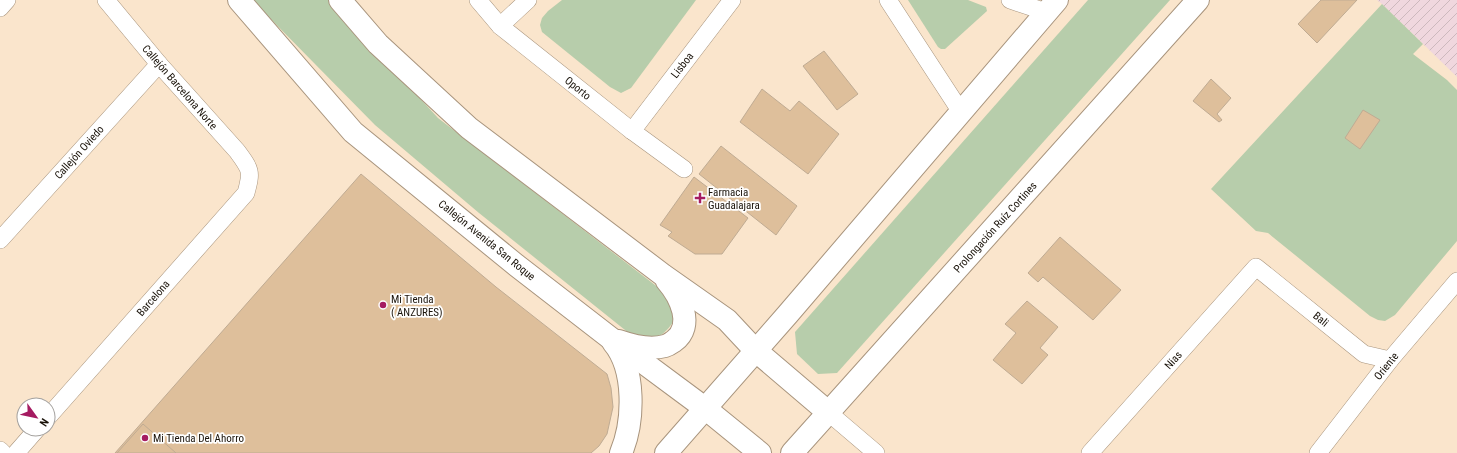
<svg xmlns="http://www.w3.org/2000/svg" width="1457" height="453" viewBox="0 0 1457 453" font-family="'Roboto Condensed',sans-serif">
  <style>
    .industrial { fill: url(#industrial-furrows) }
    .green { fill: #b7cdab }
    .building { fill: #debf9b; stroke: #bfab93 }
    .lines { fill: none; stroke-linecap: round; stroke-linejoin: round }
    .street-casing { stroke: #a8947d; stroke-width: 18 }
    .secondary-casing { stroke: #a8947d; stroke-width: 24 }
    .street { stroke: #fff; stroke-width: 17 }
    .secondary { stroke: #fff; stroke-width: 22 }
    .poi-dot { fill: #a51b61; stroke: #fff; stroke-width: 1.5 }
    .labels { text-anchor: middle; stroke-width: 3.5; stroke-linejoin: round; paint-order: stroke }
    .street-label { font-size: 11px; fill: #191209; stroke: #fff }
    .poi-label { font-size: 11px; fill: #191209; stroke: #fff; text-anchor: start }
  </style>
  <defs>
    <pattern id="industrial-furrows" width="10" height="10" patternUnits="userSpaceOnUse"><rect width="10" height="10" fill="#f0d7de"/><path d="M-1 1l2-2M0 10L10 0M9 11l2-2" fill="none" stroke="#cdb8bd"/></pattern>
  </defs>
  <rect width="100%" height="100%" fill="#fae5cc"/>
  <polygon class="industrial" points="1377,0 1457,0 1457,77 1382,4"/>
  <g class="green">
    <path d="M 252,0 L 330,0 L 438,118 L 668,295 L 675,319 C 660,342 655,339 630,334 L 479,213 L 375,125 Z"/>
    <polygon points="562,0 696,0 631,88 621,93 610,87 542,32 540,25 542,18 548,11"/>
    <polygon points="908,0 968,0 986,7 987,11 945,49 941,49 938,47"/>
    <polygon points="1088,0 1170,0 837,373 818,374 797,354 795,332"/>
    <polygon points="1382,4 1423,44 1413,54 1447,80 1457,90 1457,241 1395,315 1385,321 1378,320 1370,316 1268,233 1256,231 1211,189"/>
  </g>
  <g class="building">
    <polygon points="1321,0 1357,0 1317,43 1298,24"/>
    <polygon points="824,51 858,94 837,110 803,66"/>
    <polygon points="1211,79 1231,98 1217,114 1222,120 1219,122 1193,101"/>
    <polygon points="762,89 790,111 799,101 839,134 808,174 740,122"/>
    <polygon points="1363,110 1380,120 1360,149 1345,138"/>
    <polygon points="721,146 797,206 776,235 699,174"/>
    <polygon points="361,174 496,287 607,374 611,388 613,407 607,434 599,446 591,453 115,453"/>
    <polygon points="694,177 748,218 722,254 695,254 668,236 672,232 660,225"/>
    <polygon points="1060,237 1121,290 1093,320 1043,277 1038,282 1028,273"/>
    <polygon points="1027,301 1058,327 1040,348 1048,355 1022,384 993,360 1016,333 1005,324"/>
    <polygon points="143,424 176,453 117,453"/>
  </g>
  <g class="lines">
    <g class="street-casing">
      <g id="street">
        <polyline points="478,0 500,26 632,131 684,169"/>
        <polyline points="888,0 961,112"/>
        <polyline points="1010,0 1046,12"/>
        <polyline points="0,8 7,0"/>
        <polyline points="500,26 528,0"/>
        <polyline points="632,131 732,0"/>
        <polyline points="0,240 159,64"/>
        <polyline points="829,413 876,453"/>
        <path d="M 48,417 L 246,193 C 252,171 251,170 237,151 L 159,64 L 106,0"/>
        <polyline points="0,450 3,453"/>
        <polyline points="16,453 37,429"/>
        <polyline points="1090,453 1256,267 1364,354 1390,360"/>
        <polyline points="1318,453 1390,360 1457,281"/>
      </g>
    </g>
    <g class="secondary-casing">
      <g id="secondary">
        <polyline points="239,0 353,132 516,265 609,337 706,409 760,453"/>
        <polyline points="340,0 378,44 469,128 663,275 727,320 755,350 829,413"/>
        <path d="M 619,341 C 633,346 650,350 665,346 C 669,345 671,343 674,341 C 695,326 680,296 667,281"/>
        <path d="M 613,342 C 636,369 634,422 621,453"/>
        <polyline points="666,453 788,314 1057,0"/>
        <polyline points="792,453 1198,0"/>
      </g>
    </g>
    <use href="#street" class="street"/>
    <use href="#secondary" class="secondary"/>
  </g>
  <g class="poi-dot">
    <path d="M698 192h4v4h4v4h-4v4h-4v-4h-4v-4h4z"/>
    <circle cx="383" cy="305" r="4"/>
    <circle cx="145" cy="438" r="4"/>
  </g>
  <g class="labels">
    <g class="street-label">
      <text transform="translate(682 65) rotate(-52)" y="4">Lisboa</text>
      <text transform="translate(180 87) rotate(49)" y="4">Callejón Barcelona Norte</text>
      <text transform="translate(578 88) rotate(39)" y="4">Oporto</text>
      <text transform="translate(79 152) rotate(-48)" y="4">Callejón Oviedo</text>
      <text transform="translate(995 227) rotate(-48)" y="4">Prolongación Ruíz Cortines</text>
      <text transform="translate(487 240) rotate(39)" y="4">Callejón Avenida San Roque</text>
      <text transform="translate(153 298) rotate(-49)" y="4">Barcelona</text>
      <text transform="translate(1321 319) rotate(39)" y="4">Bali</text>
      <text transform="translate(1173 360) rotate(-48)" y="4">Nias</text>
      <text transform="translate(1386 366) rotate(-51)" y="4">Oriente</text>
    </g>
    <g class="poi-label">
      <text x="708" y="196">Farmacia<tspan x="708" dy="13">Guadalajara</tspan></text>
      <text x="391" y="303">Mi Tienda<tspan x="391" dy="13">( ANZURES)</tspan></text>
      <text x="153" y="442">Mi Tienda Del Ahorro</text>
    </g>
  </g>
  <g transform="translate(36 417) rotate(123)"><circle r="19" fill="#ffffff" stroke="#a3a09d"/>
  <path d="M0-3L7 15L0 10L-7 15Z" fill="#a51b61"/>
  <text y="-6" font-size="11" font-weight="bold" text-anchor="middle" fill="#191209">N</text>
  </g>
</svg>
